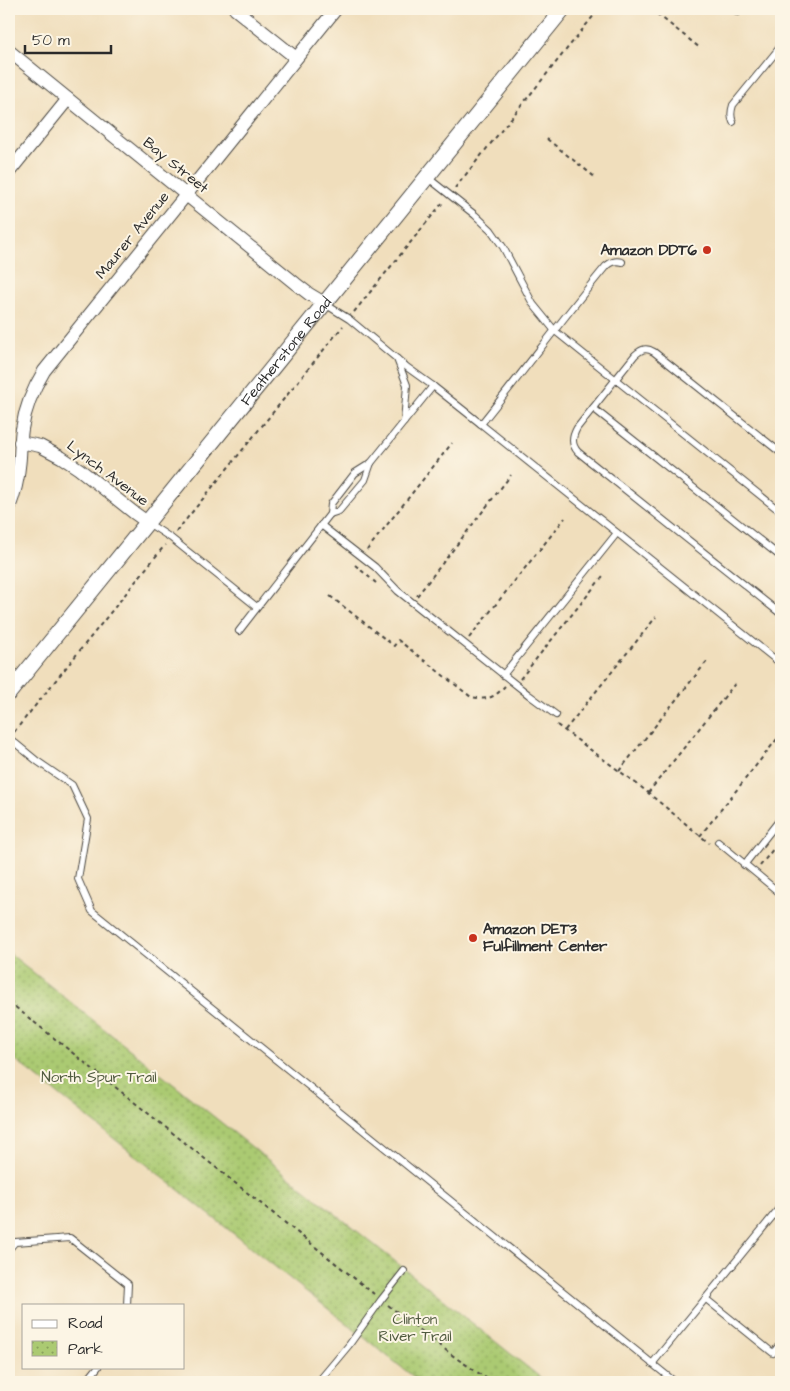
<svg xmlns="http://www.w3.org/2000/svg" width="790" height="1391" viewBox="0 0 790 1391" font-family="'Architects Daughter',sans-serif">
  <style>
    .park { fill: url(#park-dots); stroke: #6b7a4e }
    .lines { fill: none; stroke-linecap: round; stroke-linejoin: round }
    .service-casing { stroke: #494641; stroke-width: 8 }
    .minor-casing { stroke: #494641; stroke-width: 14 }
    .tertiary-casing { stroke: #494641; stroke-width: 17 }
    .path { stroke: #494641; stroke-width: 2; stroke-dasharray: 4 4; stroke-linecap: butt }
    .service { stroke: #fff; stroke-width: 6 }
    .minor { stroke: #fff; stroke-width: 12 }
    .tertiary { stroke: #fff; stroke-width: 15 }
    .poi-dot { fill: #c8321e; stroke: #fcf5e5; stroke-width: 2 }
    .labels { text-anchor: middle; stroke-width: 4; stroke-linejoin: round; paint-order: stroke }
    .street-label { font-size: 15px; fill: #2b2b2b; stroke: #fcf5e5 }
    .poi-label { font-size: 15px; font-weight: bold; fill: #2b2b2b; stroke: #fcf5e5; text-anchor: end }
    .park-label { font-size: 15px; fill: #515b40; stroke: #fcf5e5 }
  </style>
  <defs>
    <pattern id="park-dots" width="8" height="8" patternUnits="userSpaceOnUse" patternTransform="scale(1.25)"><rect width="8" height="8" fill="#abca72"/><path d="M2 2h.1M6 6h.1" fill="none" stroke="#8ba45e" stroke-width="1.8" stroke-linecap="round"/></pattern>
  </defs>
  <rect width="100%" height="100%" fill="#fcf5e5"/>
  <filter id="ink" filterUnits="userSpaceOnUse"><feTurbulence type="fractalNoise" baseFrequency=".02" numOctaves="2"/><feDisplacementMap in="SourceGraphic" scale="10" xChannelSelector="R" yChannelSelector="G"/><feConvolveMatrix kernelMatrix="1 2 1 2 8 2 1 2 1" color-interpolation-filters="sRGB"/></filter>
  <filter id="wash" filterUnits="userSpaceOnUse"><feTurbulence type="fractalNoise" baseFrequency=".0096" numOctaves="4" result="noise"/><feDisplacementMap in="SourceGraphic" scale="20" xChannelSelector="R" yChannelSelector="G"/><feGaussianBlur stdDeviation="1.12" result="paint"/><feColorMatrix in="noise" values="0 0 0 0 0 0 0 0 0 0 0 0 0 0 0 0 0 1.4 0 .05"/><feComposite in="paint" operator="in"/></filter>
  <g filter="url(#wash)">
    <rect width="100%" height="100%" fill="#f0debc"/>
    <polygon class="park" points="9,953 546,1382 420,1382 9,1055"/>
  </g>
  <g filter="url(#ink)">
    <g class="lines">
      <g class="service-casing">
        <g id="service">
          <polyline points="780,9 781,10"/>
          <polyline points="738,12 740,9"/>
          <path d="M 733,122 C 730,116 731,111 733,105 L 781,46"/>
          <polyline points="427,177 475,215 491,230 503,247 533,304 555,331 781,512"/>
          <path d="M 325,304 L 349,319 L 408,368 L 433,386 L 481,424 C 523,372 563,318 606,266 C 611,262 615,260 622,262"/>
          <polyline points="397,359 407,385 404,422"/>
          <polyline points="593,408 781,557"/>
          <polyline points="481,424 781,664"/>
          <path d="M 781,453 L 654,352 C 646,347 642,349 635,355 L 577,428 C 572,437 571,444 578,452 L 781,614"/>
          <polyline points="330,514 331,504 355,473 371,463"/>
          <polyline points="148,523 171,538 257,607"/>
          <polyline points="321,525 375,567 398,591 529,695 556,715"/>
          <polyline points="239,631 330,514 339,511 365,480 371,463 433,386"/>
          <polyline points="503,675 617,533"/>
          <polyline points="9,738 37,761 72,785 88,819 78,879 92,911 675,1382"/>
          <polyline points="718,842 781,894"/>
          <polyline points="744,865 781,818"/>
          <polyline points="9,1249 15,1242 70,1238 128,1284 127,1305"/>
          <polyline points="706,1299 773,1353 781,1343"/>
          <polyline points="652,1364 781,1206"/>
          <polyline points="86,1382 98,1367"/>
          <polyline points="318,1382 349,1345 381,1300 404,1271"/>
        </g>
      </g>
      <g class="minor-casing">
        <g id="minor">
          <polyline points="235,9 296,58"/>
          <polyline points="9,51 296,284 309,294 324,303"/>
          <polyline points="9,172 68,99"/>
          <polyline points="20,442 40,446 61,457 79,469 133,512 147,522"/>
          <path d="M 9,508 C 14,495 18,481 19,467 C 21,454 20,441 22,429 C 25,408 33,389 44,371 L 336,9"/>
        </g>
      </g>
      <g class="tertiary-casing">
        <g id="tertiary">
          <path id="s1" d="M 9,693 L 563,9"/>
        </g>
      </g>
      <g class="path">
        <polyline points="651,9 700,48"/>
        <polyline points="547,139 596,178"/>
        <polyline points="455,188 599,9"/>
        <polyline points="354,312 444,201"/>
        <polyline points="176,532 343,326"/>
        <polyline points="367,550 452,443"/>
        <polyline points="355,565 376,583"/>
        <path d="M 330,596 L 394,646 L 398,640 L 471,697 C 488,700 493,699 505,686"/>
        <polyline points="417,596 511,475"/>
        <polyline points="469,638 565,518"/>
        <polyline points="520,679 603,576"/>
        <polyline points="557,725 641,787 709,843"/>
        <polyline points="565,730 656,617"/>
        <polyline points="14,732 165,545"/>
        <polyline points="619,771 708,660"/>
        <polyline points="648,793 737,681"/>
        <polyline points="700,836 781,734"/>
        <polyline points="760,866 781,839"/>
        <polyline points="9,1002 374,1294"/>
        <polyline points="388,1305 456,1358 492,1382"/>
      </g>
      <use href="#service" class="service"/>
      <use href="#minor" class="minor"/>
      <use href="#tertiary" class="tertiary"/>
    </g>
  </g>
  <g class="poi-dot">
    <circle cx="707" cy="250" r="5"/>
    <circle cx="473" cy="938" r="5"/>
  </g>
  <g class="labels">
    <g class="street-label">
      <text transform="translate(176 165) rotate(39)" y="5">Bay Street</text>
      <text transform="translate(132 235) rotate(-51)" y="5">Maurer Avenue</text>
      <text dy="5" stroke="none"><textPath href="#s1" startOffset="440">Featherstone Road</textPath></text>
      <text transform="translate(108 473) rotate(37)" y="5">Lynch Avenue</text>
    </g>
    <g class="poi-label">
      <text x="697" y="255">Amazon DDT6</text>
      <text x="483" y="934" text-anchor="start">Amazon DET3<tspan x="483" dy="17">Fulfillment Center</tspan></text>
    </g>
    <g class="park-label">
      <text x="99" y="1082">North Spur Trail</text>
      <text x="415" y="1324">Clinton<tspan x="415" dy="17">River Trail</tspan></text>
    </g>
  </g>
  <rect width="790" height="1391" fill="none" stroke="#fcf5e5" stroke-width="30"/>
  <rect x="22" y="1304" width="162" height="65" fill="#fcf5e5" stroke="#a8a49b"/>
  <rect x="32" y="1320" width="25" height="8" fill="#ffffff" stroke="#a8a49b"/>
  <text x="68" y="1328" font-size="15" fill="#2b2b2b">Road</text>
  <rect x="32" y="1341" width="25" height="15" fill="url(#park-dots)" stroke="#a8a49b"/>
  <text x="68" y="1354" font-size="15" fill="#2b2b2b">Park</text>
  <path d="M25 45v8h86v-8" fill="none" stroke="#2b2b2b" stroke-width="2.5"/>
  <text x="32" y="45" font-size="15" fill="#2b2b2b" stroke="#fcf5e5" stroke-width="4" paint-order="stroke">50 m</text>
</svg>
